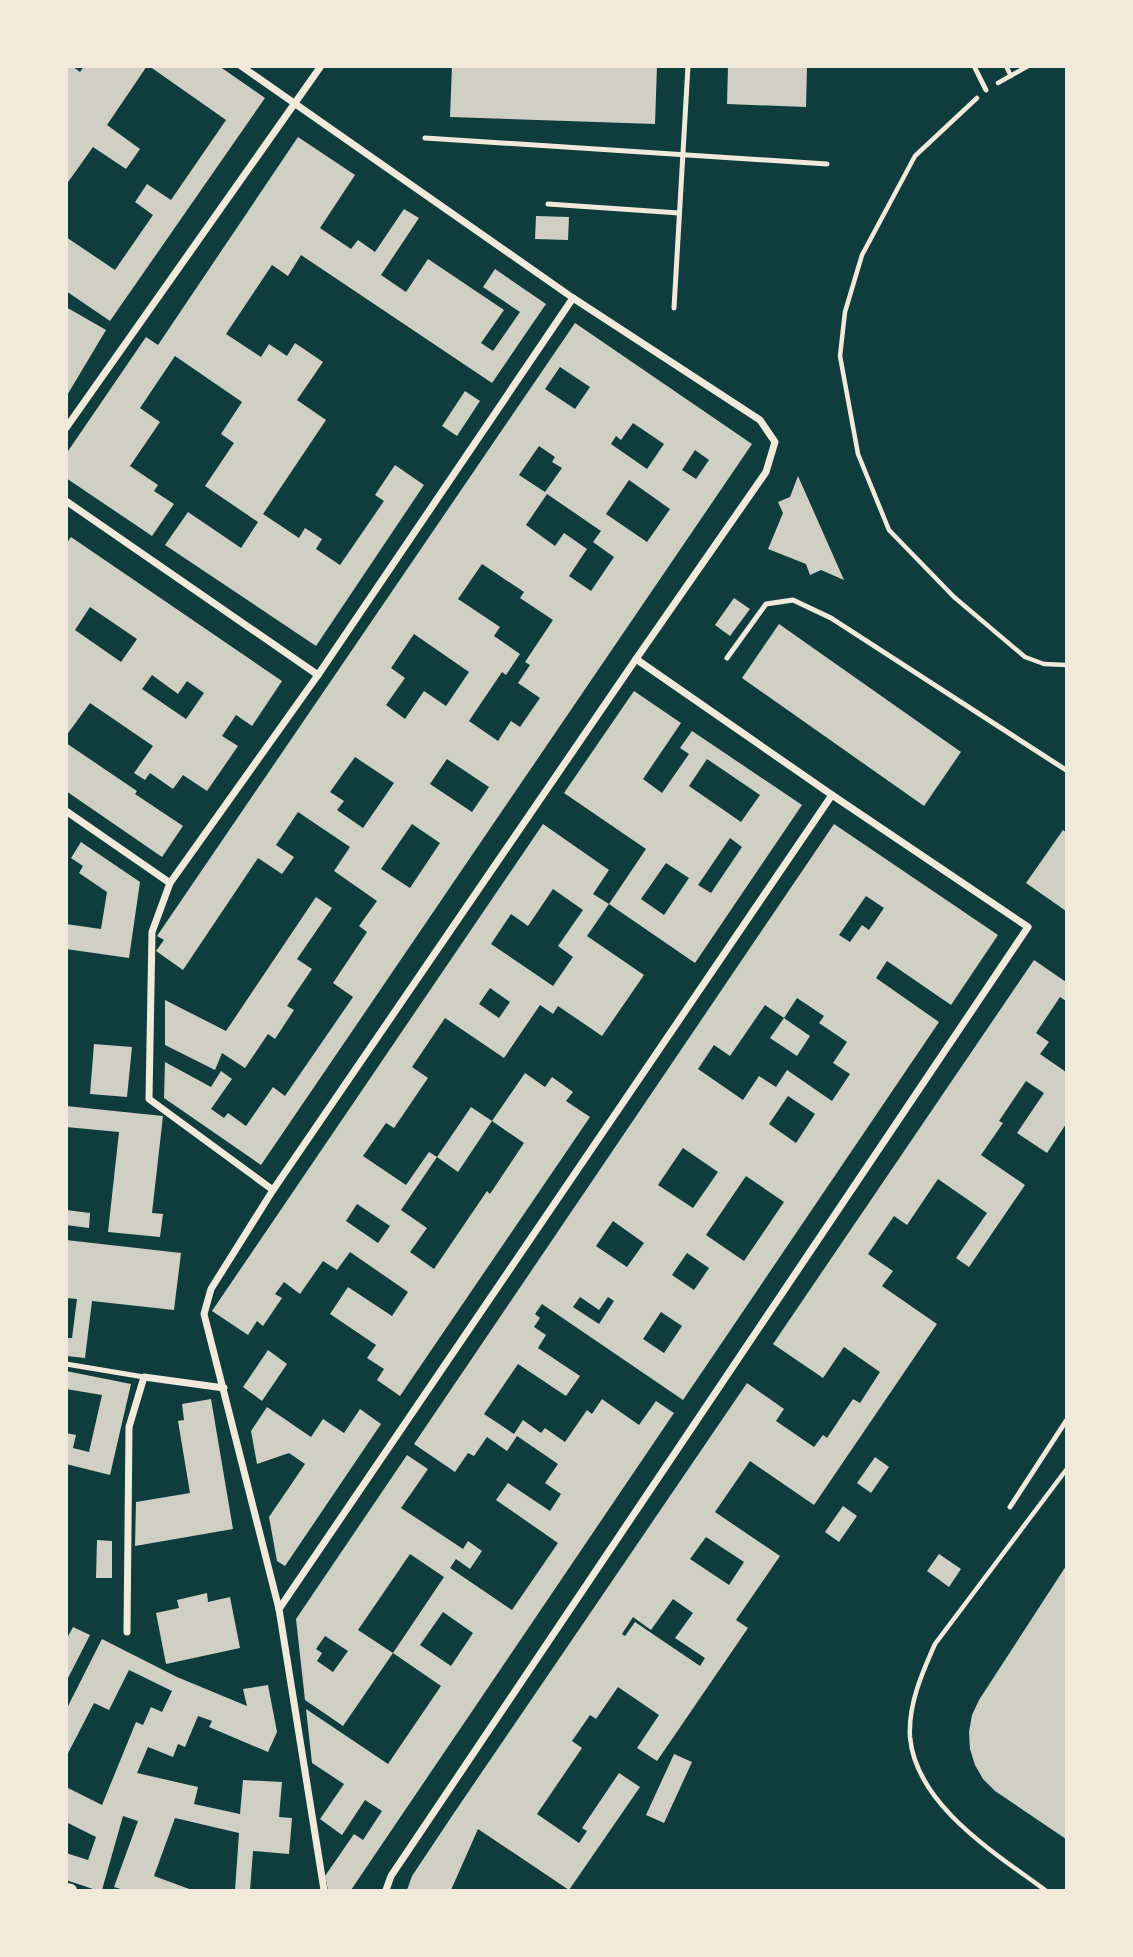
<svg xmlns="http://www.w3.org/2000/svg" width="1133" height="1957" viewBox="0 0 1133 1957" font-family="Ubuntu,sans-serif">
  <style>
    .building { fill: #cfcfc3; fill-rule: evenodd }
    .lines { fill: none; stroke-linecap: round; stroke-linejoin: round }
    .path { stroke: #f1e9da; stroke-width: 4.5 }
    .service { stroke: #f1e9da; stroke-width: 5 }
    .minor { stroke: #f1e9da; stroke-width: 7 }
    .tertiary { stroke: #f1e9da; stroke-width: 12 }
  </style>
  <rect width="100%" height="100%" fill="#0f3d3e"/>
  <g class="building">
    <polygon points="66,66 72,66 80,72 84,66 147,66 107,125 140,149 126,169 93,147 66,185"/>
    <polygon points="149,66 219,66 265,98 110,321 66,291 66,237 115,270 153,215 135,202 147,184 171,200 226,120"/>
    <polygon points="452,66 657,66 655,124 450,117"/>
    <polygon points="728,66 807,66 806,107 727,104"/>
    <polygon points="298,137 355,175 320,228 351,249 358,240 375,252 404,209 419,218 381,275 406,292 428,259 504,310 481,343 493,351 520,312 483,287 495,269 546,304 492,383 301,255 288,276 272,265 226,334 261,357 269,344 287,356 295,343 323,362 297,400 326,420 263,514 299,538 305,528 322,539 316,549 340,565 384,501 375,495 395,465 424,485 316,646 165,545 188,512 241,548 258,522 205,486 234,443 221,434 242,402 175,356 140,408 160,422 130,466 158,485 154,491 174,504 152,536 66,478 66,454 146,337 158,345"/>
    <polygon points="536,216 569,217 568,240 535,239"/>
    <polygon points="66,307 106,330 66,397"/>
    <path d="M 575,323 L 752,444 L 261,1165 L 164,1098 L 165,1062 L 211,1087 L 221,1071 L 232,1079 L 211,1109 L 224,1118 L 228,1113 L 246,1126 L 273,1087 L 285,1096 L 353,997 L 333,983 L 367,932 L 359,926 L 377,901 L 334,871 L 350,847 L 298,812 L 276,845 L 294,857 L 282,874 L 258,858 L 183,970 L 156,951 L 164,940 L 157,936 ZM 560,367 L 590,387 L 575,409 L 545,389 ZM 633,423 L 664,444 L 647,469 L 611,444 L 616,436 L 621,440 ZM 539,446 L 555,457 L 552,462 L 562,468 L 545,492 L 519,475 ZM 695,450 L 709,460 L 696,479 L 682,470 ZM 629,480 L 670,509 L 647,542 L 606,514 ZM 547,494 L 601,531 L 593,542 L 614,557 L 591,591 L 569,576 L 587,549 L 564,533 L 555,546 L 526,525 ZM 482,564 L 524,592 L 520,598 L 553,620 L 525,662 L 530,665 L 518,683 L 540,698 L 520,727 L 511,721 L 498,741 L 469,721 L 502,672 L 506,675 L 520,654 L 494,636 L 500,627 L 458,599 ZM 414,634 L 469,672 L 446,706 L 424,691 L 405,719 L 386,705 L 405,678 L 391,668 ZM 355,757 L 394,783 L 363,828 L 337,810 L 344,801 L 330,792 ZM 447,759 L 489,787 L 472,812 L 430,784 ZM 412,824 L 440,843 L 410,888 L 381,869 Z"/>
    <polygon points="465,391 480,401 457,436 442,426"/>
    <polygon points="798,476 844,580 821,570 810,575 806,564 768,549 783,513 778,502 790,497"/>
    <path d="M 71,537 L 282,681 L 252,726 L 236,715 L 222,736 L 238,746 L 207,791 L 183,775 L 173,789 L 150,773 L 145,780 L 134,773 L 153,746 L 90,703 L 66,736 L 66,544 ZM 90,607 L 137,639 L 121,662 L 75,630 ZM 152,675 L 178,694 L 187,681 L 204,693 L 186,719 L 142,689 Z"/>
    <polygon points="734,598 750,609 730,636 715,625"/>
    <polygon points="779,624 961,752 924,806 742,678"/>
    <path d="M 634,691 L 681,723 L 643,779 L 662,793 L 689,754 L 680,748 L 692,731 L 802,805 L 695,963 L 609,904 L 587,936 L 644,975 L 602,1036 L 558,1006 L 553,1014 L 540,1005 L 504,1058 L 445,1018 L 412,1067 L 428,1078 L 394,1128 L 386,1123 L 363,1156 L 406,1185 L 429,1152 L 437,1157 L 401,1210 L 427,1228 L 410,1252 L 434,1269 L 487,1191 L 490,1194 L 524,1143 L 492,1121 L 525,1073 L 545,1087 L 552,1077 L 573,1092 L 566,1101 L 590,1117 L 400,1396 L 377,1380 L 384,1369 L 367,1358 L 376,1345 L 330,1314 L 348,1287 L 392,1316 L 408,1292 L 350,1252 L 337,1270 L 323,1261 L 300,1294 L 284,1282 L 275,1294 L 282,1298 L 263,1326 L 257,1321 L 248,1335 L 212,1311 L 543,824 L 609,870 L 593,894 L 609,904 L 646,849 L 564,793 ZM 707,759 L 760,795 L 741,822 L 689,786 ZM 730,838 L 742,847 L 711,893 L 698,885 ZM 666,863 L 689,878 L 664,915 L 641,899 ZM 553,889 L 583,910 L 558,946 L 573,957 L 553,986 L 491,944 L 511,914 L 528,926 ZM 490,988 L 510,1002 L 499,1018 L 479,1004 ZM 357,1204 L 390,1226 L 378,1243 L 346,1221 Z"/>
    <polygon points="66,743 137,791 135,794 183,826 162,857 66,791"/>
    <path d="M 834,824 L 998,935 L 951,1005 L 887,961 L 876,978 L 939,1022 L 683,1400 L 542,1304 L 535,1314 L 540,1318 L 534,1327 L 546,1335 L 538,1348 L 580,1376 L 566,1396 L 518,1364 L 484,1414 L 514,1434 L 523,1420 L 541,1433 L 545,1428 L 565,1442 L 587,1410 L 592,1414 L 602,1399 L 639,1425 L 656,1401 L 674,1413 L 351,1890 L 328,1890 L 325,1876 L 354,1834 L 363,1840 L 382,1811 L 365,1800 L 342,1835 L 320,1819 L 344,1784 L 312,1763 L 306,1709 L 388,1764 L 441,1686 L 393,1653 L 444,1577 L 410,1554 L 358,1630 L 393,1653 L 343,1726 L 305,1700 L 296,1619 L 407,1455 L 428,1469 L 401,1508 L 463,1549 L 468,1541 L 482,1551 L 470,1569 L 456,1559 L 450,1568 L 512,1610 L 558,1543 L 496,1500 L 508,1483 L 550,1511 L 561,1494 L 545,1483 L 558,1464 L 517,1436 L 507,1451 L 487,1437 L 474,1456 L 468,1453 L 455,1472 L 414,1444 ZM 866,896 L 884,908 L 869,930 L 862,925 L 850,942 L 839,935 ZM 797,998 L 824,1016 L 819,1023 L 847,1042 L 833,1063 L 850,1074 L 832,1101 L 787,1070 L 776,1087 L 759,1076 L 743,1100 L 698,1069 L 714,1045 L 730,1056 L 765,1005 L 784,1018 L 770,1038 L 797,1056 L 810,1036 L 784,1018 ZM 788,1096 L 815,1114 L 796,1143 L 769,1124 ZM 683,1148 L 718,1172 L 693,1208 L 658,1185 ZM 746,1176 L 784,1202 L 744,1261 L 706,1235 ZM 613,1221 L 644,1243 L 627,1267 L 596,1246 ZM 687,1253 L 709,1268 L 694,1290 L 672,1275 ZM 580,1297 L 599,1310 L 608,1297 L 614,1301 L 599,1324 L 573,1307 ZM 661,1312 L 682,1326 L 664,1353 L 643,1339 ZM 443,1612 L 473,1633 L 451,1666 L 420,1645 ZM 325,1636 L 348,1651 L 333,1672 L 317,1661 L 322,1653 L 316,1649 Z"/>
    <polygon points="1063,830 1066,832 1066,911 1026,883"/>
    <polygon points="81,842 140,882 129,958 66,949 66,924 101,929 107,892 79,873 83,866 71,858"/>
    <polygon points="316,897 332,908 297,959 312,969 287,1006 294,1010 275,1039 268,1034 245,1068 222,1053 215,1070 165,1045 165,1000 226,1031"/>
    <path d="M 1034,960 L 1066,982 L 1066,1001 L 1060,997 L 1036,1033 L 1049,1042 L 1040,1054 L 1066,1072 L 1066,1124 L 1047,1153 L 1017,1133 L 1044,1093 L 1026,1081 L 999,1121 L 1003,1123 L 981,1155 L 1025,1185 L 969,1267 L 956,1258 L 987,1213 L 938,1179 L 907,1225 L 894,1216 L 868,1254 L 893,1271 L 882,1286 L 937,1324 L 814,1505 L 750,1461 L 715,1512 L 780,1556 L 736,1620 L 748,1628 L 657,1761 L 637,1748 L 659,1715 L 618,1687 L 596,1719 L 590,1715 L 572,1741 L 582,1748 L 537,1814 L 579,1843 L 587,1831 L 582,1828 L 619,1773 L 640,1787 L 569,1890 L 478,1829 L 451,1890 L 407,1890 L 412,1876 L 454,1813 L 747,1383 L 784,1409 L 776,1421 L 814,1447 L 823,1435 L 827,1438 L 853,1399 L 860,1403 L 880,1372 L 844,1347 L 823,1378 L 773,1344 ZM 706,1537 L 744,1562 L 729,1585 L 690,1559 ZM 673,1599 L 693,1613 L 675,1638 L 705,1658 L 700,1666 L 635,1622 L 625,1636 L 622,1634 L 633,1617 L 651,1630 Z"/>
    <polygon points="94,1044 132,1047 127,1097 90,1094"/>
    <polygon points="66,1106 163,1116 152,1213 163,1214 160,1237 108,1232 119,1132 66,1127"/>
    <polygon points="471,1107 492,1121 458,1172 437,1157"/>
    <polygon points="66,1210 90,1213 89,1228 66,1225"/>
    <polygon points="66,1240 181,1253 174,1310 92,1301 85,1358 66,1356 66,1338 72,1338 77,1299 66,1298"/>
    <polygon points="268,1350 287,1364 262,1401 243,1387"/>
    <polygon points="66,1371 131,1384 110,1475 66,1464 66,1433 76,1435 73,1448 89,1452 102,1395 66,1389"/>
    <polygon points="211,1399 233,1529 135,1546 136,1502 190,1493 178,1421 184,1420 182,1404"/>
    <polygon points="267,1407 311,1437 323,1419 344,1433 360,1409 381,1424 285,1566 277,1561 269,1517 305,1464 289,1453 257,1464 251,1431"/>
    <polygon points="875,1457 889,1467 871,1493 857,1483"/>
    <polygon points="843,1506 857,1516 839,1542 825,1532"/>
    <polygon points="97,1540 112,1541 112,1578 96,1578"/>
    <polygon points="939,1554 961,1569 949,1587 927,1571"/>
    <polygon points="1066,1566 1066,1839 995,1791 983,1779 975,1765 970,1749 969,1732 972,1715 979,1700"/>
    <polygon points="207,1593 208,1602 230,1597 240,1648 166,1664 156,1613 179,1608 177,1600"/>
    <polygon points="73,1627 90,1635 66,1682 66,1640"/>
    <polygon points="102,1639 177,1677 247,1706 243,1689 268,1685 277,1732 268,1752 209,1727 212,1721 198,1716 185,1747 178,1744 173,1757 148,1747 137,1773 198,1787 194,1804 240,1814 243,1780 282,1782 279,1817 292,1818 289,1854 253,1851 250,1890 235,1890 239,1833 175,1818 154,1876 192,1890 124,1890 114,1887 138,1821 123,1816 102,1890 96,1890 66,1880 66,1853 88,1860 96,1837 66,1822 66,1787 102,1805 136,1722 143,1725 151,1707 162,1712 172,1691 129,1670 109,1710 94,1703 66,1757 66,1710"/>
    <polygon points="674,1754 692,1762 664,1823 646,1815"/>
  </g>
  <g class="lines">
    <g class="path">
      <polyline points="1006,66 1011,76"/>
      <polyline points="998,83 1028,66"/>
      <polyline points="977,98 915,156 862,255 845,312 840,356 858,454 889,530 954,597 1025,657 1044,664 1066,665"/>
      <path d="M 1045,1890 C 995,1853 916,1805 910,1737 C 908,1705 922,1673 935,1644 L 1066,1470"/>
    </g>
    <g class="service">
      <polyline points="974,66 986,90"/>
      <polyline points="425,138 827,164"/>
      <polyline points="548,204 679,213"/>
      <polyline points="674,308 688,66"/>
      <polyline points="727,658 766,604 793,600 831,618 1066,770"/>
      <polyline points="66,1364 144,1377"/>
      <polyline points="1010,1507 1066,1421"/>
    </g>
    <g class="minor">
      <polyline points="241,66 573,298 760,420 775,442 766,472 636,659 273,1190 211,1289 204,1314 279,1609 324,1890"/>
      <polyline points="66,428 321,66"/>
      <polyline points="66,501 318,675"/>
      <polyline points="66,811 170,883"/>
      <polyline points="273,1190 149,1099 152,932 170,883 318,675 573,298"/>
      <polyline points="279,1609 832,795"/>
      <polyline points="127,1632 129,1427 144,1377 224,1388"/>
      <polyline points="386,1890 391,1876 1028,927 832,795 636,659"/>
    </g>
    <polyline class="tertiary" points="66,1889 71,1890"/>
  </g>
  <rect width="1133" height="1957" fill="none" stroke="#f1e9da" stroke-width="136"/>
</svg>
